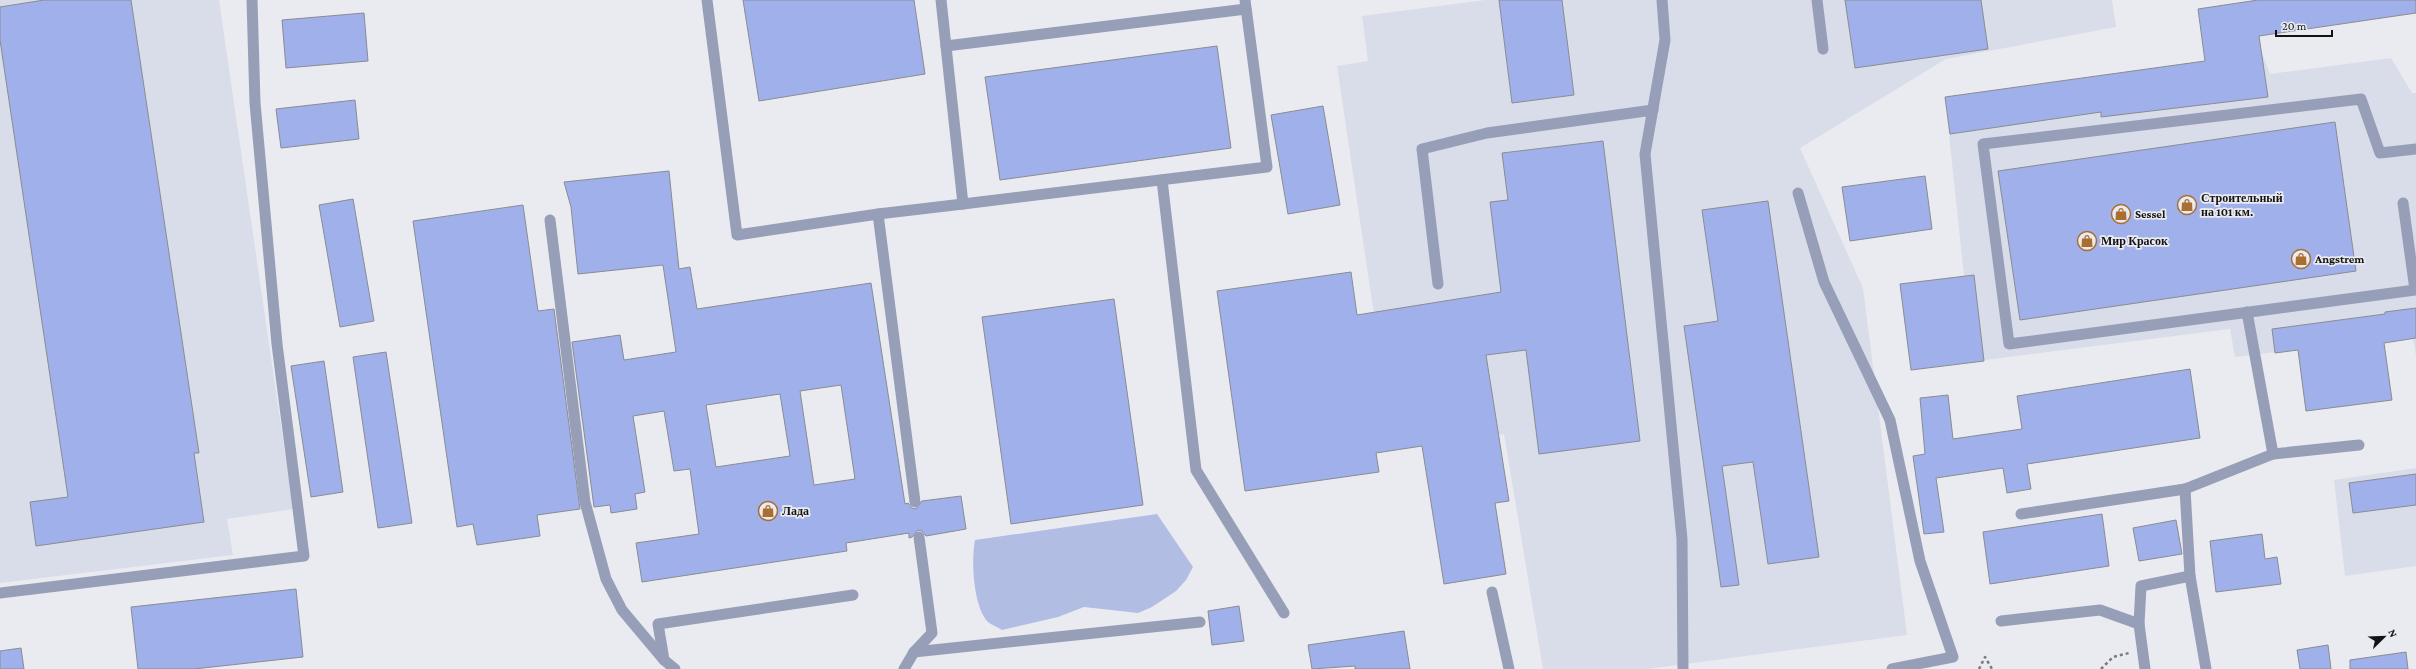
<svg xmlns="http://www.w3.org/2000/svg" width="2416" height="669" viewBox="0 0 2416 669" font-family="'Crimson Pro',serif">
  <style>
    .built { fill: #d9dde9 }
    .green { fill: #b2bde3 }
    .building { fill: #a0b0ea; stroke: #8a8c91; fill-rule: evenodd }
    .lines { fill: none; stroke-linecap: round; stroke-linejoin: round }
    .path { stroke: #7a7a7e; stroke-width: 2.5; stroke-dasharray: 3 3; stroke-linecap: butt }
    .service { stroke: #979eb8; stroke-width: 11 }
    .labels { text-anchor: middle; stroke-width: 3.5; stroke-linejoin: round; paint-order: stroke }
    .poi-label { font-size: 12px; font-weight: bold; fill: #131315; stroke: #eaebf1; text-anchor: start }
  </style>
  <rect width="100%" height="100%" fill="#eaebf1"/>
  <g class="built">
    <polygon points="0,0 219,0 293,509 227,519 233,555 0,583"/>
    <polygon points="1485,0 2112,0 2116,27 1946,59 1800,148 1863,288 1907,635 1647,669 1543,669 1504,434 1394,449 1337,66 1368,61 1362,16"/>
    <polygon points="2262,53 2270,74 2391,58 2412,93 2416,93 2416,356 2413,339 2375,340 2235,357 2230,329 1946,365 1964,276 1945,97"/>
    <polygon points="2416,468 2416,566 2345,576 2334,480"/>
  </g>
  <path class="green" d="M 1157,514 L 1193,567 L 1186,580 L 1176,591 L 1152,607 L 1138,613 L 1084,607 L 1058,617 L 1002,630 C 998,627 991,625 988,622 C 973,606 971,560 975,540 Z"/>
  <g class="building">
    <polygon points="44,0 131,0 199,453 194,453 204,522 36,546 30,502 68,497 0,40 0,7"/>
    <polygon points="743,0 914,0 925,74 759,101"/>
    <polygon points="1499,0 1562,0 1574,95 1512,103"/>
    <polygon points="1845,0 1981,0 1988,49 1855,68"/>
    <polygon points="2258,0 2416,0 2416,13 2259,36 2268,97 2101,117 2101,112 1950,134 1945,97 2205,61 2198,9"/>
    <polygon points="364,13 368,61 286,68 282,20"/>
    <polygon points="1217,46 1231,148 1000,180 985,77"/>
    <polygon points="355,100 359,139 281,148 276,109"/>
    <polygon points="1323,106 1340,205 1288,214 1271,115"/>
    <polygon points="2335,122 2356,271 2020,320 1998,171"/>
    <polygon points="1603,141 1640,441 1539,454 1526,350 1486,355 1509,501 1495,503 1506,574 1444,584 1422,446 1376,453 1379,472 1245,491 1217,291 1351,272 1357,315 1501,292 1490,202 1508,200 1502,153"/>
    <path d="M 669,171 L 679,269 L 690,267 L 697,309 L 871,283 L 905,504 L 908,503 L 912,508 L 916,509 L 922,501 L 961,496 L 966,529 L 926,536 L 922,531 L 918,530 L 912,537 L 909,538 L 909,533 L 846,543 L 847,551 L 642,582 L 636,543 L 699,534 L 690,469 L 674,471 L 664,411 L 633,416 L 645,492 L 635,494 L 637,509 L 611,513 L 610,505 L 594,507 L 572,342 L 620,335 L 624,360 L 676,352 L 663,265 L 578,274 L 571,207 L 564,182 ZM 841,385 L 855,479 L 814,485 L 800,391 ZM 780,394 L 790,456 L 716,467 L 706,405 Z"/>
    <polygon points="1925,176 1932,229 1850,241 1842,187"/>
    <polygon points="353,199 374,321 340,327 319,205"/>
    <polygon points="1768,201 1819,557 1768,564 1753,462 1722,466 1739,585 1721,587 1684,326 1718,321 1702,210"/>
    <polygon points="523,205 538,311 554,309 580,509 537,515 540,536 477,545 473,524 457,527 413,221"/>
    <polygon points="1974,275 1984,361 1911,370 1900,284"/>
    <polygon points="1114,299 1143,505 1011,524 982,317"/>
    <polygon points="2416,308 2416,338 2384,343 2392,400 2306,411 2298,350 2275,353 2272,329 2385,314 2385,312"/>
    <polygon points="386,352 412,523 378,528 353,357"/>
    <polygon points="324,361 343,492 311,497 291,366"/>
    <polygon points="2190,369 2200,438 2027,464 2031,489 2007,493 2003,468 1936,478 1944,532 1924,534 1913,456 1925,454 1920,398 1948,395 1953,439 2022,429 2017,396"/>
    <polygon points="2416,474 2416,505 2353,513 2349,483"/>
    <polygon points="2102,514 2109,566 1990,584 1983,532"/>
    <polygon points="2176,520 2182,554 2139,561 2133,528"/>
    <polygon points="2262,534 2265,559 2277,557 2281,584 2216,592 2210,541"/>
    <polygon points="296,589 303,657 194,669 138,669 131,607"/>
    <polygon points="1239,606 1244,641 1212,645 1208,611"/>
    <polygon points="1404,631 1410,669 1355,669 1355,666 1312,669 1308,645"/>
    <polygon points="2328,645 2331,669 2300,669 2297,650"/>
    <polygon points="21,648 24,669 0,669 0,651"/>
    <polygon points="2406,652 2408,669 2350,669 2350,660"/>
  </g>
  <g class="lines">
    <g class="path">
      <polyline points="1979,669 1985,657 1992,669"/>
      <polyline points="2101,669 2113,657 2129,653"/>
    </g>
    <g class="service">
      <polyline points="707,0 737,235 878,214 963,204"/>
      <polyline points="941,0 963,204 1267,167 1245,0"/>
      <polyline points="1662,0 1665,40 1645,154 1682,539 1683,669"/>
      <polyline points="1817,0 1823,49"/>
      <polyline points="946,46 1246,9"/>
      <polyline points="1162,180 1196,470 1284,613"/>
      <polyline points="1798,193 1824,282 1890,420 1920,561 1953,657 1892,669"/>
      <polyline points="2403,203 2415,290 2009,344 1983,144 2361,99 2380,153 2416,149"/>
      <polyline points="878,214 915,502"/>
      <polyline points="550,220 585,502 606,579 622,610 664,660"/>
      <polyline points="1438,284 1422,149 1487,133 1653,110"/>
      <polyline points="2247,312 2273,454 2359,445"/>
      <polyline points="2185,489 2190,576"/>
      <polyline points="2021,514 2185,489 2273,454"/>
      <polyline points="1492,592 1509,669"/>
      <polyline points="0,593 304,556 277,344 255,103 252,0"/>
      <polyline points="2001,621 2100,610 2139,624"/>
      <polyline points="914,652 1200,622"/>
      <polyline points="675,669 664,660 658,624 853,595"/>
      <polyline points="904,669 914,652 932,633 919,537"/>
      <polyline points="2145,669 2139,624 2141,586 2190,576 2206,669"/>
    </g>
  </g>
  <defs>
    <g id="shop-ring" transform="scale(1)"><circle r="9.5" fill="#eaebf1" stroke="#ab6e31" stroke-width="1.5"/><path d="M-5-2.5h2.3a2.7 3.5 0 0 1 5.4 0H5L5.5 6h-11ZM-1.5-2.5h3a1.5 2.3 0 0 0-3 0Z" fill="#ab6e31"/></g>
  </defs>
  <g fill-rule="evenodd">
    <use href="#shop-ring" x="2187" y="205"/>
    <use href="#shop-ring" x="2121" y="214"/>
    <use href="#shop-ring" x="2087" y="241"/>
    <use href="#shop-ring" x="2301" y="259"/>
    <use href="#shop-ring" x="768" y="511"/>
  </g>
  <g class="labels">
    <g class="poi-label">
      <text x="2201" y="202">Строительный<tspan x="2201" dy="14">на 101 км.</tspan></text>
      <text x="2135" y="218">Sessel</text>
      <text x="2101" y="245">Мир Красок</text>
      <text x="2315" y="263">Angstrem</text>
      <text x="782" y="515">Лада</text>
    </g>
  </g>
  <g transform="translate(2384 637) rotate(67)" stroke="#eaebf1" stroke-width="3" paint-order="stroke">
  <path d="M0-3L7 15L0 10L-7 15Z" fill="#131315"/>
  <text y="-6" font-size="11" font-weight="bold" text-anchor="middle" fill="#131315">N</text>
  </g>
  <path d="M2276 30v6h56v-6" fill="none" stroke="#131315" stroke-width="2"/>
  <text x="2282" y="30" font-size="12" fill="#131315" stroke="#eaebf1" stroke-width="3" paint-order="stroke">20 m</text>
</svg>
